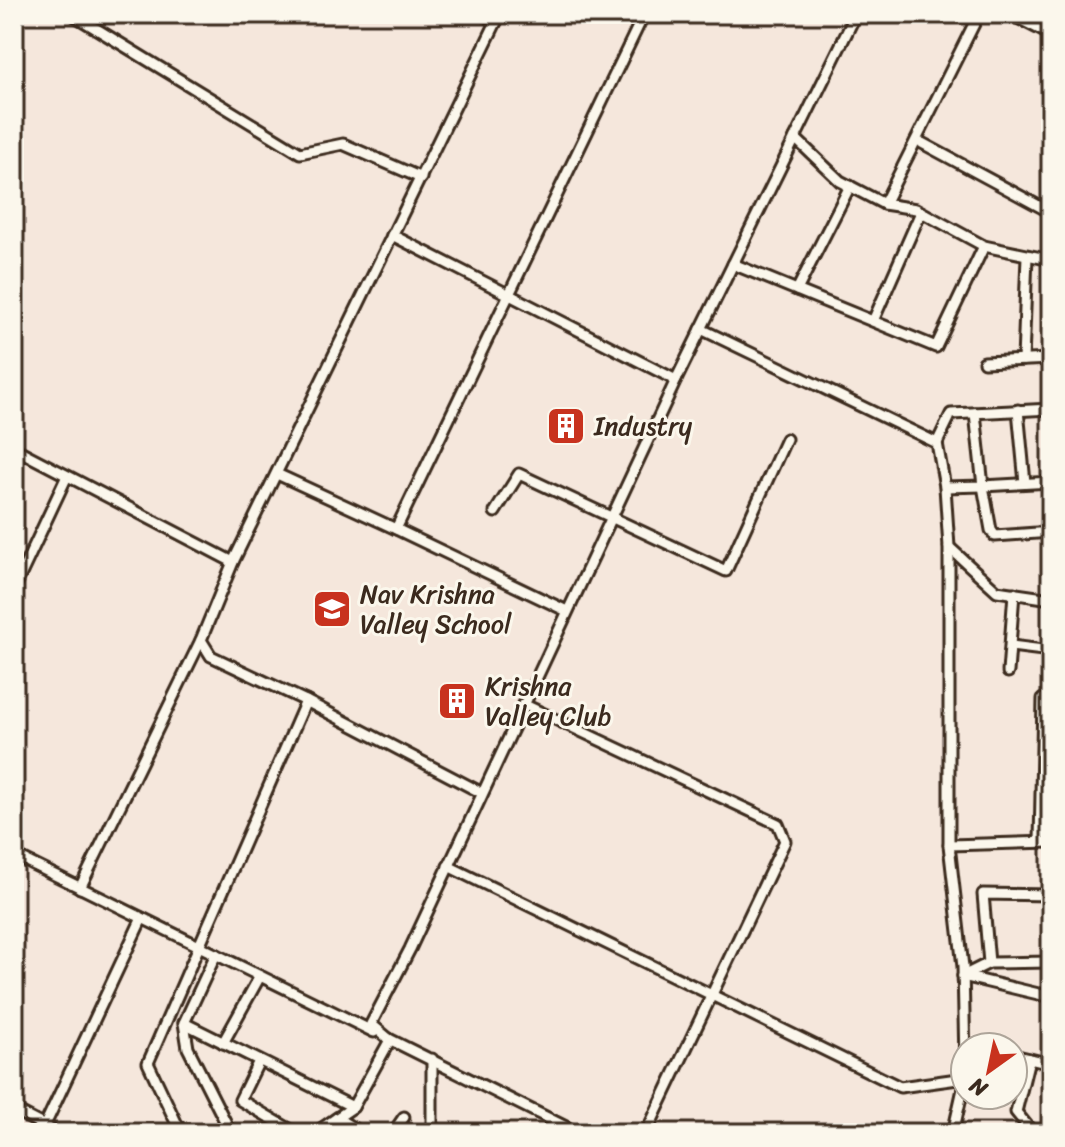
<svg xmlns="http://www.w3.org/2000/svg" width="1065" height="1147" viewBox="0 0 1065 1147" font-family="Sriracha,sans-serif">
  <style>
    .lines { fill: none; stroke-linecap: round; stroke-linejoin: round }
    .minor-casing { stroke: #3b2a1e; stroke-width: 15 }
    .minor { stroke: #fbf7ec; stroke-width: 9 }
    .labels { text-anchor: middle; stroke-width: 6; stroke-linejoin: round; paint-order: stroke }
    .poi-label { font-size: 26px; fill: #3b2a1e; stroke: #fbf7ec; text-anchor: start }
  </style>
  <rect width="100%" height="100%" fill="#f5e7dc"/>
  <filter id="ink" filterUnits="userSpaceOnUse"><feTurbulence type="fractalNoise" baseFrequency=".0125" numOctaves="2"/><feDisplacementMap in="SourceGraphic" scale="16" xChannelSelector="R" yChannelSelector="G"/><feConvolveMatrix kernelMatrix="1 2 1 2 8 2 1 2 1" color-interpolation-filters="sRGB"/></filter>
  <g filter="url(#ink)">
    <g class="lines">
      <g class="minor-casing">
        <g id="minor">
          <polyline points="72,14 300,153 343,144 421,178"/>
          <polyline points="482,14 496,22"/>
          <polyline points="1010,14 1051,35"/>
          <polyline points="795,138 840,181 884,204 979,14"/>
          <polyline points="922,143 1050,212 1051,210"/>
          <polyline points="392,235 676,380"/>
          <polyline points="984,246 1051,260"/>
          <polyline points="733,264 936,347 984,246 916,209 884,204"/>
          <polyline points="797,290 850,186"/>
          <polyline points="873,321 921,212"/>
          <polyline points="701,329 937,443 945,487 949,547 949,845 963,967 965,1062"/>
          <polyline points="1023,360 1027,256"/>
          <polyline points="984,362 1051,359"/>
          <polyline points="1018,410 1025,483"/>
          <polyline points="937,443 951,414 1051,409"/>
          <polyline points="14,448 233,562"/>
          <polyline points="277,474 396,529"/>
          <polyline points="1051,482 983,486 991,530 995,536 1051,532"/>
          <polyline points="945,487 983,486 975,413"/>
          <polyline points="495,512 519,474 726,571 786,439"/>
          <polyline points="949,547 997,591 1051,599"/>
          <polyline points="14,589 67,476"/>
          <polyline points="567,611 396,529 644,14"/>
          <polyline points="1011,646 1051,651"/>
          <polyline points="1008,672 1014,593"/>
          <polyline points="306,701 482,793"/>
          <polyline points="523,704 778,824 785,841 646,1133"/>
          <polyline points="1040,842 1043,699 1051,696"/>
          <polyline points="949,845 1051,842"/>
          <polyline points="14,855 374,1032"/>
          <polyline points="448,866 900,1087 965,1078"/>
          <polyline points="80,888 201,640"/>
          <polyline points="216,954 184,1023 188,1048 231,1133"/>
          <polyline points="989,963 983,894 1051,895"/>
          <polyline points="963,976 989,963 1051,962"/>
          <polyline points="963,976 1051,997"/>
          <polyline points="184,1023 353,1107"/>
          <polyline points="387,1038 578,1133"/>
          <polyline points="223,1043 260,976"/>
          <polyline points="965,1043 982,1047"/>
          <polyline points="1013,1055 1051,1064"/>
          <polyline points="432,1059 432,1133"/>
          <polyline points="1029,1059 1016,1112 1033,1133"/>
          <polyline points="259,1061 240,1100 296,1133"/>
          <polyline points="14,1110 58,1133"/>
          <polyline points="337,1118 361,1133"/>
          <polyline points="47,1133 45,1125 142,918"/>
          <polyline points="181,1133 148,1063 306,701 211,656 201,640 233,562 500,14"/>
          <polyline points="315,1133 353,1107 390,1040 371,1024 410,949 676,380 856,14"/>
          <polyline points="393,1133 404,1117"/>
          <polyline points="953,1133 965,1080"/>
        </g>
      </g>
      <use href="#minor" class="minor"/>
    </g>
  </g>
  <defs>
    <g id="building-square" transform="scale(2)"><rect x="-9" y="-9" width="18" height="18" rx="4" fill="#c8321e" stroke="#fbf7ec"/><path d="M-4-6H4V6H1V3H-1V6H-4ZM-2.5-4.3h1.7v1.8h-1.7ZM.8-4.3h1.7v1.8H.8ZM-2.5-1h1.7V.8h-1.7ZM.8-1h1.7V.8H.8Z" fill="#fff"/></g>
    <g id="school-square" transform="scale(2)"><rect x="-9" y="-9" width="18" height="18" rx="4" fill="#c8321e" stroke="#fbf7ec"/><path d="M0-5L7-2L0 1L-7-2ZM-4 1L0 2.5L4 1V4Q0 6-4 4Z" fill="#fff"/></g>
  </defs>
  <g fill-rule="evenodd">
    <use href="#building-square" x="566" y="426"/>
    <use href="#school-square" x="332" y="609"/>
    <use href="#building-square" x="457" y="701"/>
  </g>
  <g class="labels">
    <g class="poi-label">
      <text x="594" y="435">Industry</text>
      <text x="360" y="603">Nav Krishna<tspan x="360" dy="30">Valley School</tspan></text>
      <text x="485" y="695">Krishna<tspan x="485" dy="30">Valley Club</tspan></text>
    </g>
  </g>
  <rect width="1065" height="1147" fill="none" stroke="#fbf7ec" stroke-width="48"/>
  <rect x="24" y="24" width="1017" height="1099" fill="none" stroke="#3b2a1e" stroke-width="3" filter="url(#ink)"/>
  <g transform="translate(989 1071) rotate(213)"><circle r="38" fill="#fbf7ec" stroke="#aea59a" stroke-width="2"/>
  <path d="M0-6L14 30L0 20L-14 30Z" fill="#c8321e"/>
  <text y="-12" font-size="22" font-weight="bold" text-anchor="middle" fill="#3b2a1e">N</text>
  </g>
</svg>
